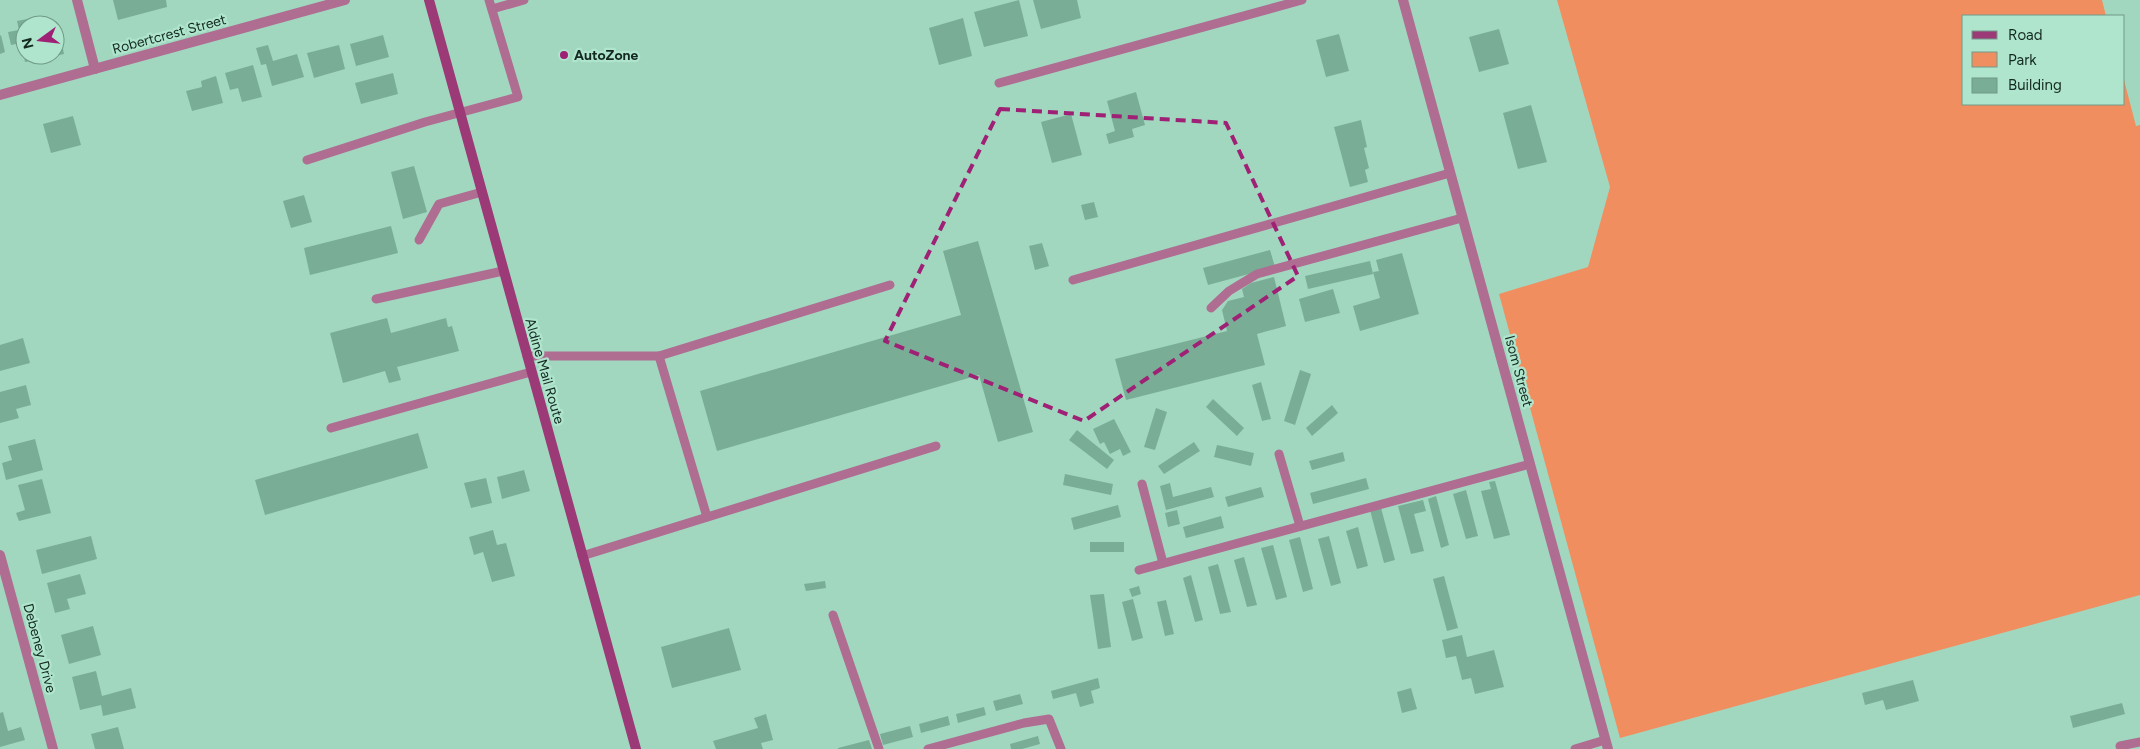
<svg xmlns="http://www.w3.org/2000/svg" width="2140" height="749" viewBox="0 0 2140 749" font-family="Figtree,sans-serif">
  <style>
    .green { fill: #f18e5f }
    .building { fill: #79ad96 }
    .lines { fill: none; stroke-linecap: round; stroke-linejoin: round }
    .lane { stroke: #af6d92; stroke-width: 9 }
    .street { stroke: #af6d92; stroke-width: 10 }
    .secondary { stroke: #9c3a77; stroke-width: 10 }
    .marked { fill: none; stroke: #9f2175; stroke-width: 4; stroke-dasharray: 10 6; stroke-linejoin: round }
    .poi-dot { fill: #9f2175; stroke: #aee5cc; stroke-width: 2 }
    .labels { text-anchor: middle; stroke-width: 4.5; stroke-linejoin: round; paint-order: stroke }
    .street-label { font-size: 14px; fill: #142921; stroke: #aee5cc }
    .poi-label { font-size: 14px; font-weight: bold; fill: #142921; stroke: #aee5cc; text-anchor: start }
  </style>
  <rect width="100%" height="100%" fill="#a2d7bf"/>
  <polygon class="green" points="1557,0 2102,0 2106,16 1964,16 1964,104 2124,104 2124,80 2136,126 2140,125 2140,595 1620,738 1499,294 1588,267 1610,187"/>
  <g class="building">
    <polygon points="113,0 166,0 167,7 118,20"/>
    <polygon points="1019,0 1028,36 984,47 974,12"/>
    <polygon points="1033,0 1077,0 1081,18 1041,29"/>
    <polygon points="43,16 45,25 25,25 25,55 54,56 25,62 21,43 11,45 8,32 19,30 17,21"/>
    <polygon points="963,18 972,56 939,65 929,28"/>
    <polygon points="1499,29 1509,64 1479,72 1469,37"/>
    <polygon points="1339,34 1349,71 1326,77 1316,40"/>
    <polygon points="1,35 5,52 0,54 0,36"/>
    <polygon points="60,35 64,54 55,56 55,36"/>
    <polygon points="383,35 389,57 356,66 350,44"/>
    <polygon points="268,45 273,61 297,54 304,77 272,86 266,64 261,65 256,48"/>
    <polygon points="339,45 345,69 314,78 307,53"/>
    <polygon points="253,65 262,97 242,102 238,88 230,90 225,73"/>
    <polygon points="393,73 398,94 361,104 355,83"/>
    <polygon points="216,76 223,103 192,111 186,91 202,87 201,81"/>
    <polygon points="1136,92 1145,125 1132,129 1134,137 1109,144 1106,134 1115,131 1107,101"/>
    <polygon points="1531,105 1547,162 1518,169 1503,113"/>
    <polygon points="1071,114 1082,155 1052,163 1041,122"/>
    <polygon points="73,116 81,145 51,153 43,124"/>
    <polygon points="1361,120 1367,147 1364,148 1369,168 1365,170 1368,182 1350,187 1334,127"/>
    <polygon points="414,166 427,212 403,219 391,172"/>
    <polygon points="304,195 312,222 291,228 283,201"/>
    <polygon points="1094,202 1098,217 1085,220 1081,205"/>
    <polygon points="391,226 398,253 310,275 304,248"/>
    <polygon points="978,241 1033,432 998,442 979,375 717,451 700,391 961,315 943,251"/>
    <polygon points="1042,243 1049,266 1035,270 1029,246"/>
    <polygon points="1270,250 1275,267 1208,285 1203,268"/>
    <polygon points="1402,253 1419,314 1360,331 1353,306 1380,298 1373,272 1379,271 1376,260"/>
    <polygon points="1370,261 1373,274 1308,289 1305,276"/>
    <polygon points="1274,277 1286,326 1257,334 1265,365 1126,400 1115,359 1227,331 1222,310 1228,301 1244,297 1242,289 1251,283"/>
    <polygon points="1333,289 1340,313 1305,322 1299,299"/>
    <polygon points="387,318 391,333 446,318 448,327 452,326 459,351 397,367 401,380 389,383 385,371 343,383 330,333"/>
    <polygon points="23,338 30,363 0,371 0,345"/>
    <polygon points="1300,370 1311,374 1295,425 1284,421"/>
    <polygon points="1261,382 1271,419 1262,421 1252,385"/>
    <polygon points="26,385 31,405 16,409 19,418 0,423 0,392"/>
    <polygon points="1213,399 1244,428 1237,436 1206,407"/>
    <polygon points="1332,405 1338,413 1312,436 1306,428"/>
    <polygon points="1156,408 1167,412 1155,450 1144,447"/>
    <polygon points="1114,419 1131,452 1123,456 1120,449 1110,454 1104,442 1100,444 1093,429"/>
    <polygon points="1077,430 1114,460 1107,469 1069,440"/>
    <polygon points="418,433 428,468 265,515 255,480"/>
    <polygon points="35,439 43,470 6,480 2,463 12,460 8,446"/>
    <polygon points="1194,442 1200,451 1164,474 1158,466"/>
    <polygon points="1217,445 1254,453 1251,466 1214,457"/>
    <polygon points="1343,452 1345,461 1312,470 1309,461"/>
    <polygon points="524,470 530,491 502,499 497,477"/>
    <polygon points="1065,474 1113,484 1111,495 1063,485"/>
    <polygon points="486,478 492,503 471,508 464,483"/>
    <polygon points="1366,478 1369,489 1313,504 1310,493"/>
    <polygon points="42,479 51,513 19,521 16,513 25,510 18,485"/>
    <polygon points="1495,481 1510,535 1494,539 1481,491 1491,489 1489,482"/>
    <polygon points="1170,483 1173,497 1211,487 1214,497 1166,510 1160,486"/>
    <polygon points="1261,487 1264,497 1228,507 1225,497"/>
    <polygon points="1466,490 1478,536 1466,539 1453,494"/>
    <polygon points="1436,496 1449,545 1441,548 1428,499"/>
    <polygon points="1423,500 1426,511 1414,514 1424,551 1411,554 1398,506"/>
    <polygon points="1118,505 1121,517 1074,530 1071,518"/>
    <polygon points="1381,508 1395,560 1384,563 1370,510"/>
    <polygon points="1177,510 1180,524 1168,527 1165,513"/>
    <polygon points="1221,516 1224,528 1186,538 1183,527"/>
    <polygon points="1358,527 1368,566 1357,569 1346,531"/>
    <polygon points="493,530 497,545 506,543 515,576 492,582 483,552 474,555 469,537"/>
    <polygon points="91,536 97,559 42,574 36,550"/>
    <polygon points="1329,536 1341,583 1331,586 1318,539"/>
    <polygon points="1300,537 1313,589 1303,592 1289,540"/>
    <rect x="1090" y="542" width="34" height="10"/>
    <polygon points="1273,545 1287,597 1276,600 1261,548"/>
    <polygon points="1244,557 1257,605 1247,607 1234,560"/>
    <polygon points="1218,564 1231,612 1220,614 1208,567"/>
    <polygon points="80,574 86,594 67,599 70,609 55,613 47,583"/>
    <polygon points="1191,575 1203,620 1195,622 1183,578"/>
    <polygon points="1444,576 1458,628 1447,631 1433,579"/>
    <polygon points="825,581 826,588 806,591 804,584"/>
    <polygon points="1139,586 1141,594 1132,597 1129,589"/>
    <polygon points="1104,594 1111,647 1098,649 1090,595"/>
    <polygon points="1133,599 1143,638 1132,641 1122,602"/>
    <polygon points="1166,600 1174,634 1165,636 1157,602"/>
    <polygon points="93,626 101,655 69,664 61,635"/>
    <polygon points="729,628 741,670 672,688 661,647"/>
    <polygon points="1462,635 1467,657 1494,650 1504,687 1475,694 1471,678 1462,680 1456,656 1446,658 1442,640"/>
    <polygon points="96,671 102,696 131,688 136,708 103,716 101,705 80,710 72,677"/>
    <polygon points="1098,678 1100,688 1091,691 1094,703 1080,707 1076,693 1053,699 1051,691"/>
    <polygon points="1913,680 1919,701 1886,710 1883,700 1865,705 1862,693"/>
    <polygon points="1411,688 1417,709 1402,713 1397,692"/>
    <polygon points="1020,694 1023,704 996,711 993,701"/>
    <polygon points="2122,703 2125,714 2073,728 2070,716"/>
    <polygon points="984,707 986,715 958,723 956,714"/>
    <polygon points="3,712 8,731 21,727 25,740 0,747 0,713"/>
    <polygon points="766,714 773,740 761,743 763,749 716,749 713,741 758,728 754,718"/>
    <polygon points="948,716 950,725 921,733 919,724"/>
    <polygon points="910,726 913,737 883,745 880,734"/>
    <polygon points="118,727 124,749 95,749 91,734"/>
    <polygon points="1038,736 1040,744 1022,749 1011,749 1010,744"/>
    <polygon points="869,740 872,749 838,749 838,748"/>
  </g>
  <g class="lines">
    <g class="lane">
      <polyline points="492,9 524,0"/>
      <polyline points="999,83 1302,0"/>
      <polyline points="307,160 425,122 518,97 489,0"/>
      <polyline points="419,240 439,204 482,192"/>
      <polyline points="1073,280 1450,173"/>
      <polyline points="376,299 503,271"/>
      <polyline points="1211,308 1229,291 1257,274 1462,218"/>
      <polyline points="527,356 659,356 890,285"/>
      <polyline points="659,356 707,517"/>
      <polyline points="331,428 531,372"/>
      <polyline points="1279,454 1300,526"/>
      <polyline points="1142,484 1163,563"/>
      <polyline points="582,556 936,446"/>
      <polyline points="1139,570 1530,464"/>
      <polyline points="833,615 879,749"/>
      <polyline points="2120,746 2140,742"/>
      <polyline points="928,749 1024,723 1049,719 1061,749"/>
      <polyline points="1575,749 1605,740"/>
    </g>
    <g class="street">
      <polyline points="77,0 95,69"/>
      <polyline points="1403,0 1608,749"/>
      <polyline points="0,95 345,0"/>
      <polyline points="0,555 53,749"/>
    </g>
    <polyline class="secondary" points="429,0 636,749"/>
  </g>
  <path class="marked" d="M 1000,109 L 1226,123 L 1298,276 L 1084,421 L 885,341 Z"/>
  <circle class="poi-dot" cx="564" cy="55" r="5"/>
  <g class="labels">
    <g class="street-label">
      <text transform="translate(169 34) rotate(-15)" y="5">Robertcrest Street</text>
      <text transform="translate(545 371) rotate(74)" y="5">Aldine Mail Route</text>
      <text transform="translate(1519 371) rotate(75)" y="5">Isom Street</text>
      <text transform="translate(40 648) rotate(75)" y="5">Debeney Drive</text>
    </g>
    <g class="poi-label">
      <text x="574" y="60">AutoZone</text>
    </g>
  </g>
  <rect x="1962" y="15" width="162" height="90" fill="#aee5cc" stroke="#709a88"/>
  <rect x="1972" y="31" width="25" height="8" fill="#9c3a77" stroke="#709a88"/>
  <text x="2008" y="40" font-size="15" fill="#142921">Road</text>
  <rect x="1972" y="52" width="25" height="15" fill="#f18e5f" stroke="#709a88"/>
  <text x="2008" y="65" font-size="15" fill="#142921">Park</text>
  <rect x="1972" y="78" width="25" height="15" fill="#79ad96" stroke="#709a88"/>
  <text x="2008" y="90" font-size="15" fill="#142921">Building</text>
  <g transform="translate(40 40) rotate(255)"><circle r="24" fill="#aee5cc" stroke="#709a88"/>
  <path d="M0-4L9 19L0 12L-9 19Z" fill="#9f2175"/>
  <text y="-8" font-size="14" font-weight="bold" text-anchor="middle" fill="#142921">N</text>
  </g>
</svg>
